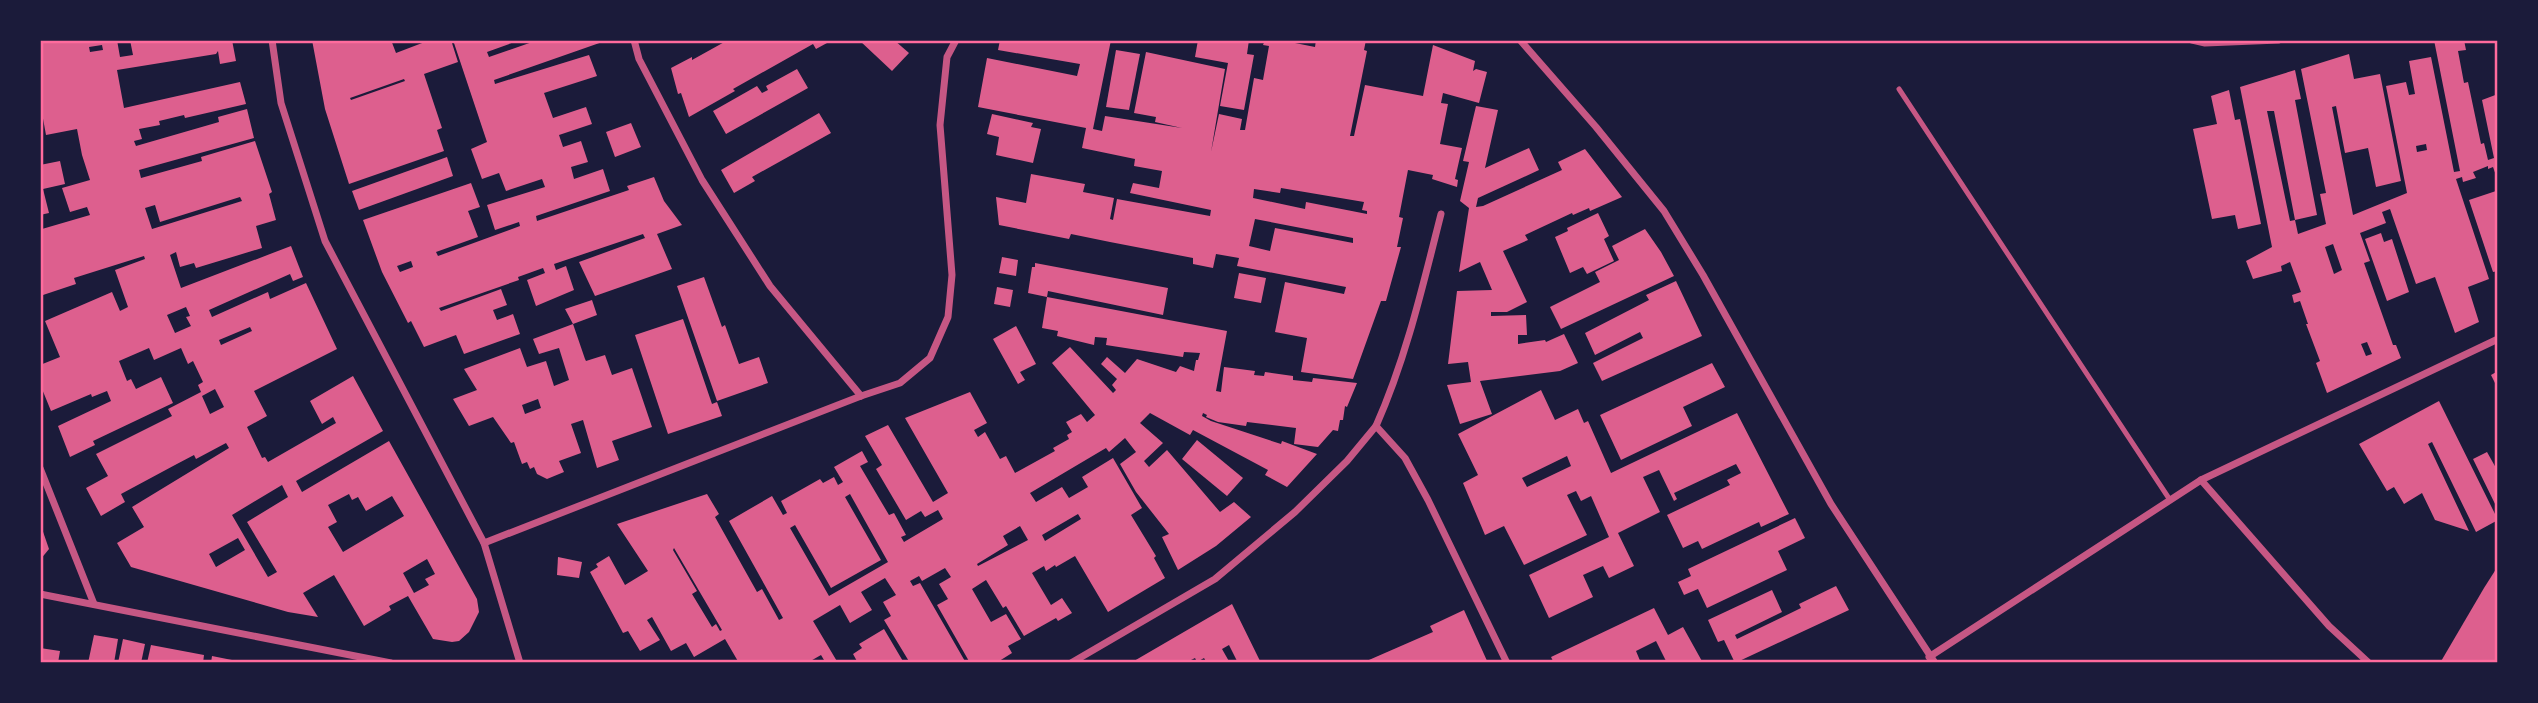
<svg xmlns="http://www.w3.org/2000/svg" width="2538" height="703" viewBox="0 0 2538 703" font-family="Arial,sans-serif">
  <style>
    .building { fill: #dd5f8e; fill-rule: evenodd }
    .lines { fill: none; stroke-linecap: round; stroke-linejoin: round }
    .service { stroke: #c65784; stroke-width: 5 }
    .minor { stroke: #c65784; stroke-width: 7 }
    .neatline { fill: none; stroke: #ff6b9d; stroke-width: 2.5 }
  </style>
  <rect width="100%" height="100%" fill="#1b1b3a"/>
  <g class="building">
    <path d="M 40,40 L 117,40 L 120,57 L 133,55 L 130,40 L 232,40 L 236,61 L 220,64 L 218,51 L 216,54 L 117,70 L 124,108 L 240,82 L 246,104 L 185,118 L 184,115 L 159,121 L 160,125 L 139,129 L 142,139 L 134,141 L 136,146 L 219,122 L 218,117 L 247,109 L 254,138 L 139,170 L 141,178 L 202,161 L 201,157 L 255,141 L 272,192 L 269,194 L 276,220 L 256,226 L 262,248 L 196,268 L 194,263 L 180,267 L 176,252 L 170,255 L 181,288 L 291,246 L 303,277 L 293,281 L 290,274 L 209,310 L 212,317 L 268,292 L 270,299 L 306,283 L 337,349 L 254,391 L 267,416 L 247,427 L 262,458 L 265,457 L 268,462 L 336,423 L 333,417 L 322,424 L 310,401 L 353,376 L 383,431 L 296,481 L 302,492 L 389,441 L 477,599 L 479,612 L 469,632 L 459,641 L 452,642 L 433,639 L 408,596 L 389,606 L 391,610 L 364,626 L 334,575 L 303,593 L 318,617 L 288,612 L 131,567 L 117,543 L 144,527 L 132,507 L 229,448 L 226,443 L 196,459 L 194,455 L 175,465 L 121,494 L 125,502 L 101,516 L 86,488 L 108,476 L 96,454 L 172,416 L 168,409 L 201,392 L 198,385 L 203,382 L 193,361 L 188,364 L 181,348 L 154,360 L 149,348 L 119,361 L 127,381 L 131,379 L 136,389 L 161,377 L 173,403 L 93,441 L 95,445 L 70,457 L 58,426 L 111,401 L 107,391 L 92,397 L 91,394 L 51,411 L 40,384 L 40,365 L 60,357 L 45,321 L 112,292 L 120,311 L 128,307 L 115,270 L 145,259 L 144,256 L 74,278 L 76,284 L 40,296 L 42,229 L 90,215 L 87,207 L 70,212 L 62,188 L 90,180 L 82,155 L 77,129 L 46,135 L 40,102 ZM 102,45 L 103,50 L 90,52 L 89,47 ZM 240,197 L 242,201 L 152,229 L 145,208 L 155,205 L 160,222 ZM 186,307 L 190,316 L 186,317 L 191,326 L 175,333 L 167,315 ZM 250,327 L 252,331 L 221,345 L 219,340 ZM 215,389 L 224,407 L 210,414 L 202,396 ZM 282,485 L 288,497 L 247,522 L 277,572 L 268,577 L 232,515 ZM 349,494 L 352,500 L 358,497 L 366,511 L 392,496 L 404,516 L 343,552 L 328,527 L 337,522 L 328,505 ZM 238,538 L 245,550 L 216,567 L 209,554 ZM 427,559 L 435,574 L 425,579 L 429,585 L 414,593 L 403,573 Z"/>
    <path d="M 312,40 L 391,40 L 396,53 L 430,40 L 451,40 L 458,62 L 424,74 L 442,128 L 437,130 L 444,151 L 349,184 L 325,109 ZM 404,79 L 405,81 L 351,100 L 350,98 Z"/>
    <path d="M 453,40 L 520,40 L 487,52 L 489,57 L 538,40 L 608,40 L 494,80 L 495,84 L 589,55 L 597,76 L 544,93 L 553,118 L 586,107 L 592,124 L 559,135 L 563,147 L 581,141 L 588,162 L 571,167 L 574,179 L 603,169 L 610,191 L 536,216 L 537,221 L 629,190 L 627,186 L 654,177 L 664,201 L 682,225 L 657,234 L 672,269 L 595,296 L 579,262 L 645,238 L 643,234 L 554,264 L 556,270 L 566,266 L 574,290 L 536,306 L 527,280 L 545,273 L 543,268 L 518,277 L 519,280 L 439,308 L 441,311 L 501,289 L 507,305 L 493,310 L 497,320 L 513,314 L 520,334 L 464,354 L 456,335 L 424,347 L 411,321 L 408,323 L 382,272 L 363,220 L 471,183 L 480,207 L 468,211 L 478,237 L 436,252 L 438,256 L 520,226 L 519,222 L 495,230 L 487,205 L 545,187 L 542,179 L 506,191 L 499,173 L 482,179 L 471,149 L 487,142 ZM 411,261 L 413,267 L 400,272 L 397,266 Z"/>
    <polygon points="728,40 825,40 827,43 816,49 813,44 733,89 735,91 689,117 681,93 678,94 671,68 692,57 692,60"/>
    <polygon points="859,40 894,40 909,53 892,71"/>
    <path d="M 1000,40 L 1111,40 L 1093,129 L 1102,131 L 1105,116 L 1182,128 L 1155,122 L 1156,117 L 1134,113 L 1146,52 L 1225,69 L 1211,152 L 1219,114 L 1242,119 L 1240,130 L 1245,130 L 1254,78 L 1263,80 L 1269,46 L 1263,45 L 1265,40 L 1280,40 L 1315,47 L 1316,40 L 1366,40 L 1364,50 L 1367,51 L 1350,136 L 1354,136 L 1365,85 L 1423,96 L 1433,45 L 1475,61 L 1473,71 L 1476,69 L 1487,72 L 1479,103 L 1443,93 L 1441,103 L 1448,104 L 1440,144 L 1462,148 L 1455,179 L 1458,180 L 1457,187 L 1432,179 L 1433,175 L 1408,170 L 1399,217 L 1403,218 L 1397,247 L 1401,247 L 1386,301 L 1381,301 L 1353,379 L 1301,372 L 1307,338 L 1275,332 L 1285,282 L 1344,294 L 1346,287 L 1237,266 L 1239,258 L 1216,254 L 1213,268 L 1193,264 L 1193,258 L 1110,242 L 1071,234 L 1069,239 L 999,225 L 996,197 L 1026,203 L 1031,174 L 1085,184 L 1083,192 L 1114,198 L 1110,219 L 1113,220 L 1117,199 L 1210,216 L 1211,210 L 1130,193 L 1133,183 L 1159,188 L 1162,171 L 1134,166 L 1135,159 L 1082,148 L 1086,128 L 978,107 L 987,58 L 1077,76 L 1080,64 L 998,50 ZM 1281,188 L 1364,202 L 1362,210 L 1367,211 L 1367,214 L 1306,202 L 1305,209 L 1253,198 L 1254,189 L 1280,193 ZM 1255,219 L 1353,238 L 1353,243 L 1275,228 L 1270,251 L 1249,246 Z"/>
    <polygon points="1198,40 1249,40 1247,54 1254,55 1244,110 1220,106 1228,63 1195,57"/>
    <path d="M 2434,40 L 2464,40 L 2466,50 L 2458,51 L 2464,83 L 2468,82 L 2481,144 L 2484,143 L 2488,160 L 2494,158 L 2482,100 L 2498,94 L 2498,181 L 2493,167 L 2488,169 L 2488,166 L 2473,172 L 2476,178 L 2463,182 L 2462,177 L 2456,179 L 2489,279 L 2468,287 L 2479,322 L 2455,333 L 2435,277 L 2416,284 L 2390,209 L 2382,212 L 2386,223 L 2360,233 L 2370,261 L 2364,263 L 2393,345 L 2396,345 L 2401,358 L 2327,393 L 2316,363 L 2320,361 L 2306,324 L 2308,324 L 2300,301 L 2294,303 L 2292,295 L 2301,292 L 2290,262 L 2281,266 L 2282,271 L 2253,279 L 2246,261 L 2272,247 L 2240,87 L 2295,70 L 2301,99 L 2295,100 L 2317,215 L 2295,220 L 2274,111 L 2267,111 L 2290,221 L 2295,220 L 2298,234 L 2326,224 L 2320,194 L 2326,193 L 2301,69 L 2349,54 L 2354,79 L 2380,74 L 2401,181 L 2376,187 L 2368,148 L 2345,153 L 2336,106 L 2332,107 L 2353,215 L 2407,193 L 2386,86 L 2406,82 L 2409,95 L 2415,94 L 2409,61 L 2431,57 L 2454,172 L 2460,171 ZM 2426,144 L 2427,150 L 2417,152 L 2416,146 ZM 2333,244 L 2342,270 L 2334,274 L 2325,247 ZM 2367,342 L 2372,354 L 2366,356 L 2361,344 Z"/>
    <polygon points="1116,50 1140,54 1129,110 1106,107"/>
    <polygon points="797,69 808,88 726,134 713,111 757,86 762,93 768,90 766,86"/>
    <polygon points="2229,90 2235,120 2240,119 2261,224 2238,229 2235,215 2212,219 2193,129 2217,124 2211,96"/>
    <polygon points="1476,106 1498,110 1485,168 1529,148 1539,170 1478,198 1476,207 1483,206 1562,170 1558,162 1585,149 1622,197 1590,211 1589,208 1573,215 1572,213 1525,235 1528,240 1503,251 1527,302 1507,312 1491,312 1491,316 1526,315 1527,335 1518,335 1518,344 1545,340 1546,342 1564,334 1578,363 1560,371 1480,381 1492,414 1460,424 1447,385 1471,382 1468,362 1448,364 1457,291 1492,290 1480,262 1459,272 1469,208 1460,201 1469,162 1463,161"/>
    <polygon points="819,113 831,133 752,177 755,181 734,193 721,170"/>
    <polygon points="992,114 1033,123 1031,127 1041,129 1033,163 996,155 999,137 987,134"/>
    <polygon points="631,123 641,147 615,157 606,132"/>
    <polygon points="447,157 453,176 359,210 352,191"/>
    <polygon points="60,161 65,184 43,189 49,213 40,215 40,165"/>
    <polygon points="2496,191 2498,198 2498,271 2493,272 2469,200"/>
    <polygon points="1598,213 1609,236 1604,239 1614,261 1587,274 1583,267 1570,273 1555,237 1568,231 1567,228"/>
    <polygon points="1645,229 1661,252 1674,276 1561,329 1550,307 1600,282 1595,272 1619,260 1612,246"/>
    <polygon points="2381,233 2384,242 2392,239 2409,292 2387,301 2365,239"/>
    <polygon points="1002,257 1018,260 1016,276 999,273"/>
    <polygon points="1035,263 1168,288 1163,315 1048,291 1047,297 1028,293 1032,267 1035,267"/>
    <polygon points="1239,273 1266,278 1261,303 1234,298"/>
    <polygon points="704,277 722,327 725,325 739,364 759,357 768,383 717,401 677,286"/>
    <polygon points="1676,281 1702,336 1602,381 1593,363 1643,338 1640,332 1595,355 1585,333 1649,300 1646,295"/>
    <polygon points="997,287 1013,290 1010,307 994,304"/>
    <path d="M 1047,297 L 1227,331 L 1216,391 L 1221,392 L 1224,367 L 1255,371 L 1254,375 L 1264,376 L 1265,372 L 1293,376 L 1293,380 L 1312,382 L 1313,378 L 1357,383 L 1347,407 L 1345,406 L 1343,420 L 1340,420 L 1338,431 L 1333,430 L 1318,447 L 1294,444 L 1296,428 L 1247,422 L 1246,426 L 1218,422 L 1206,417 L 1207,415 L 1203,413 L 1202,416 L 1211,421 L 1281,444 L 1282,441 L 1317,454 L 1287,487 L 1265,475 L 1268,470 L 1193,430 L 1190,435 L 1150,413 L 1140,423 L 1163,443 L 1144,461 L 1149,467 L 1167,450 L 1220,512 L 1234,502 L 1251,517 L 1216,546 L 1178,570 L 1162,537 L 1169,534 L 1136,492 L 1120,464 L 1136,452 L 1125,438 L 1109,452 L 1106,448 L 1030,493 L 1036,502 L 1062,487 L 1069,498 L 1088,487 L 1082,477 L 1113,458 L 1142,508 L 1131,515 L 1156,556 L 1154,558 L 1165,578 L 1108,612 L 1075,556 L 1056,567 L 1055,565 L 1046,571 L 1044,566 L 1032,573 L 1051,605 L 1062,598 L 1072,613 L 1058,621 L 1056,618 L 1024,636 L 1006,606 L 1003,608 L 986,580 L 972,589 L 991,622 L 1006,614 L 1021,639 L 1008,646 L 1012,653 L 996,663 L 970,663 L 937,605 L 948,599 L 939,584 L 951,577 L 945,568 L 922,581 L 919,576 L 910,581 L 913,586 L 920,583 L 966,663 L 910,663 L 884,620 L 891,616 L 883,602 L 896,595 L 885,578 L 861,592 L 872,610 L 850,623 L 840,605 L 813,621 L 838,663 L 819,663 L 824,660 L 821,655 L 807,663 L 739,663 L 725,639 L 694,657 L 686,643 L 671,651 L 652,617 L 647,620 L 660,640 L 640,651 L 628,631 L 623,633 L 590,572 L 598,567 L 596,564 L 609,556 L 625,585 L 648,571 L 617,524 L 707,494 L 719,514 L 715,517 L 757,592 L 762,589 L 779,620 L 783,618 L 729,521 L 772,496 L 783,515 L 787,513 L 781,501 L 820,479 L 823,483 L 834,477 L 838,485 L 843,482 L 834,467 L 862,451 L 868,462 L 860,466 L 889,515 L 894,513 L 906,535 L 901,537 L 904,542 L 943,519 L 938,510 L 925,517 L 921,511 L 906,520 L 876,469 L 882,465 L 865,436 L 888,425 L 933,502 L 948,493 L 905,418 L 970,392 L 987,423 L 974,430 L 978,437 L 985,432 L 1000,459 L 1006,456 L 1015,473 L 1055,451 L 1053,448 L 1069,439 L 1067,435 L 1072,432 L 1066,422 L 1081,414 L 1087,422 L 1095,415 L 1052,363 L 1070,347 L 1113,393 L 1116,390 L 1112,385 L 1117,379 L 1101,364 L 1107,357 L 1125,373 L 1137,359 L 1176,372 L 1180,366 L 1194,371 L 1196,360 L 1198,360 L 1200,353 L 1184,352 L 1183,357 L 1106,345 L 1107,338 L 1095,337 L 1094,345 L 1057,336 L 1058,331 L 1042,328 ZM 850,494 L 888,562 L 829,596 L 790,528 L 795,525 L 831,588 L 881,560 L 845,497 ZM 1078,514 L 1081,519 L 1045,541 L 1042,535 ZM 1020,526 L 1028,540 L 978,566 L 977,564 L 1008,545 L 1003,536 ZM 674,548 L 722,630 L 720,631 L 716,624 L 712,627 L 692,594 L 697,591 L 673,550 Z"/>
    <path d="M 592,300 L 597,315 L 573,324 L 585,359 L 586,361 L 605,355 L 612,375 L 632,368 L 652,427 L 612,441 L 619,460 L 597,468 L 583,420 L 571,424 L 581,453 L 559,461 L 564,472 L 547,479 L 537,474 L 534,467 L 530,469 L 527,462 L 522,464 L 514,442 L 511,443 L 493,417 L 469,426 L 453,399 L 477,390 L 464,369 L 520,348 L 527,367 L 546,361 L 554,386 L 569,380 L 559,348 L 539,354 L 533,339 L 573,324 L 565,309 ZM 538,399 L 541,408 L 525,414 L 522,405 Z"/>
    <polygon points="683,319 712,404 717,402 722,416 668,434 635,335"/>
    <polygon points="1016,326 1036,364 1020,372 1025,380 1018,384 993,339"/>
    <polygon points="1712,363 1725,387 1683,407 1692,426 1621,460 1600,415"/>
    <polygon points="2498,371 2498,389 2491,375"/>
    <path d="M 1541,390 L 1555,420 L 1578,409 L 1584,423 L 1588,421 L 1611,473 L 1737,413 L 1789,514 L 1761,527 L 1759,522 L 1702,549 L 1698,541 L 1683,548 L 1667,515 L 1730,485 L 1727,480 L 1741,473 L 1736,464 L 1674,493 L 1677,499 L 1674,501 L 1659,470 L 1643,477 L 1660,512 L 1618,533 L 1634,566 L 1609,578 L 1603,566 L 1583,575 L 1593,597 L 1549,618 L 1529,575 L 1609,537 L 1591,496 L 1581,501 L 1576,491 L 1567,495 L 1587,535 L 1524,565 L 1504,526 L 1485,535 L 1463,483 L 1478,475 L 1458,434 ZM 1567,456 L 1571,466 L 1527,487 L 1522,478 Z"/>
    <polygon points="2439,401 2498,520 2476,532 2432,442 2428,444 2469,531 2435,520 2422,493 2404,504 2394,487 2387,491 2359,444"/>
    <polygon points="1197,440 1243,478 1227,496 1182,459"/>
    <polygon points="2487,452 2496,468 2498,467 2498,510 2473,459"/>
    <polygon points="1795,518 1805,538 1778,551 1787,570 1707,608 1698,589 1684,595 1678,582 1691,576 1688,569"/>
    <polygon points="40,523 49,549 40,560"/>
    <polygon points="558,557 582,562 579,578 557,575"/>
    <polygon points="2498,566 2498,663 2440,663 2484,588"/>
    <polygon points="1836,586 1849,610 1735,663 1724,640 1718,642 1708,620 1772,590 1782,612 1735,635 1737,639 1801,608 1799,604"/>
    <polygon points="1232,604 1261,663 1238,663 1229,645 1222,649 1230,663 1207,663 1204,658 1197,662 1195,658 1191,660 1193,663 1134,661"/>
    <polygon points="1654,608 1668,635 1683,627 1703,663 1667,663 1656,641 1636,651 1641,663 1554,663 1551,657"/>
    <polygon points="1464,610 1488,663 1362,663 1433,632 1430,626"/>
    <polygon points="884,629 904,663 858,663 853,654 862,648 859,644"/>
    <polygon points="94,635 118,639 114,663 88,663"/>
    <polygon points="123,639 145,644 141,663 118,663"/>
    <polygon points="151,645 204,655 203,663 147,663"/>
    <polygon points="40,648 60,651 58,663 40,663"/>
    <polygon points="212,656 242,662 242,663 211,663"/>
  </g>
  <g class="lines">
    <polyline class="service" points="1899,89 2170,500"/>
    <g class="minor">
      <polyline points="272,40 281,103 325,241 484,543 520,663"/>
      <polyline points="634,40 639,59 702,180 770,286 861,396"/>
      <polyline points="1520,40 1596,127 1664,211 1703,275 1831,504 1935,663"/>
      <polyline points="2192,40 2205,43 2279,40"/>
      <path d="M 1441,214 C 1423,285 1406,359 1376,426 L 1405,458 L 1428,500 L 1507,663"/>
      <polyline points="40,468 94,604"/>
      <polyline points="2201,480 2329,626 2369,663"/>
      <polyline points="484,543 861,396 900,383 930,358 948,317 952,275 940,125 947,57 956,40"/>
      <polyline points="40,594 391,663"/>
      <polyline points="1929,657 2201,480 2498,339"/>
      <polyline points="1071,663 1215,579 1295,512 1347,461 1376,426"/>
    </g>
  </g>
  <rect width="2538" height="703" fill="none" stroke="#1b1b3a" stroke-width="84"/>
  <rect x="42" y="42" width="2454" height="619" class="neatline"/>
</svg>
